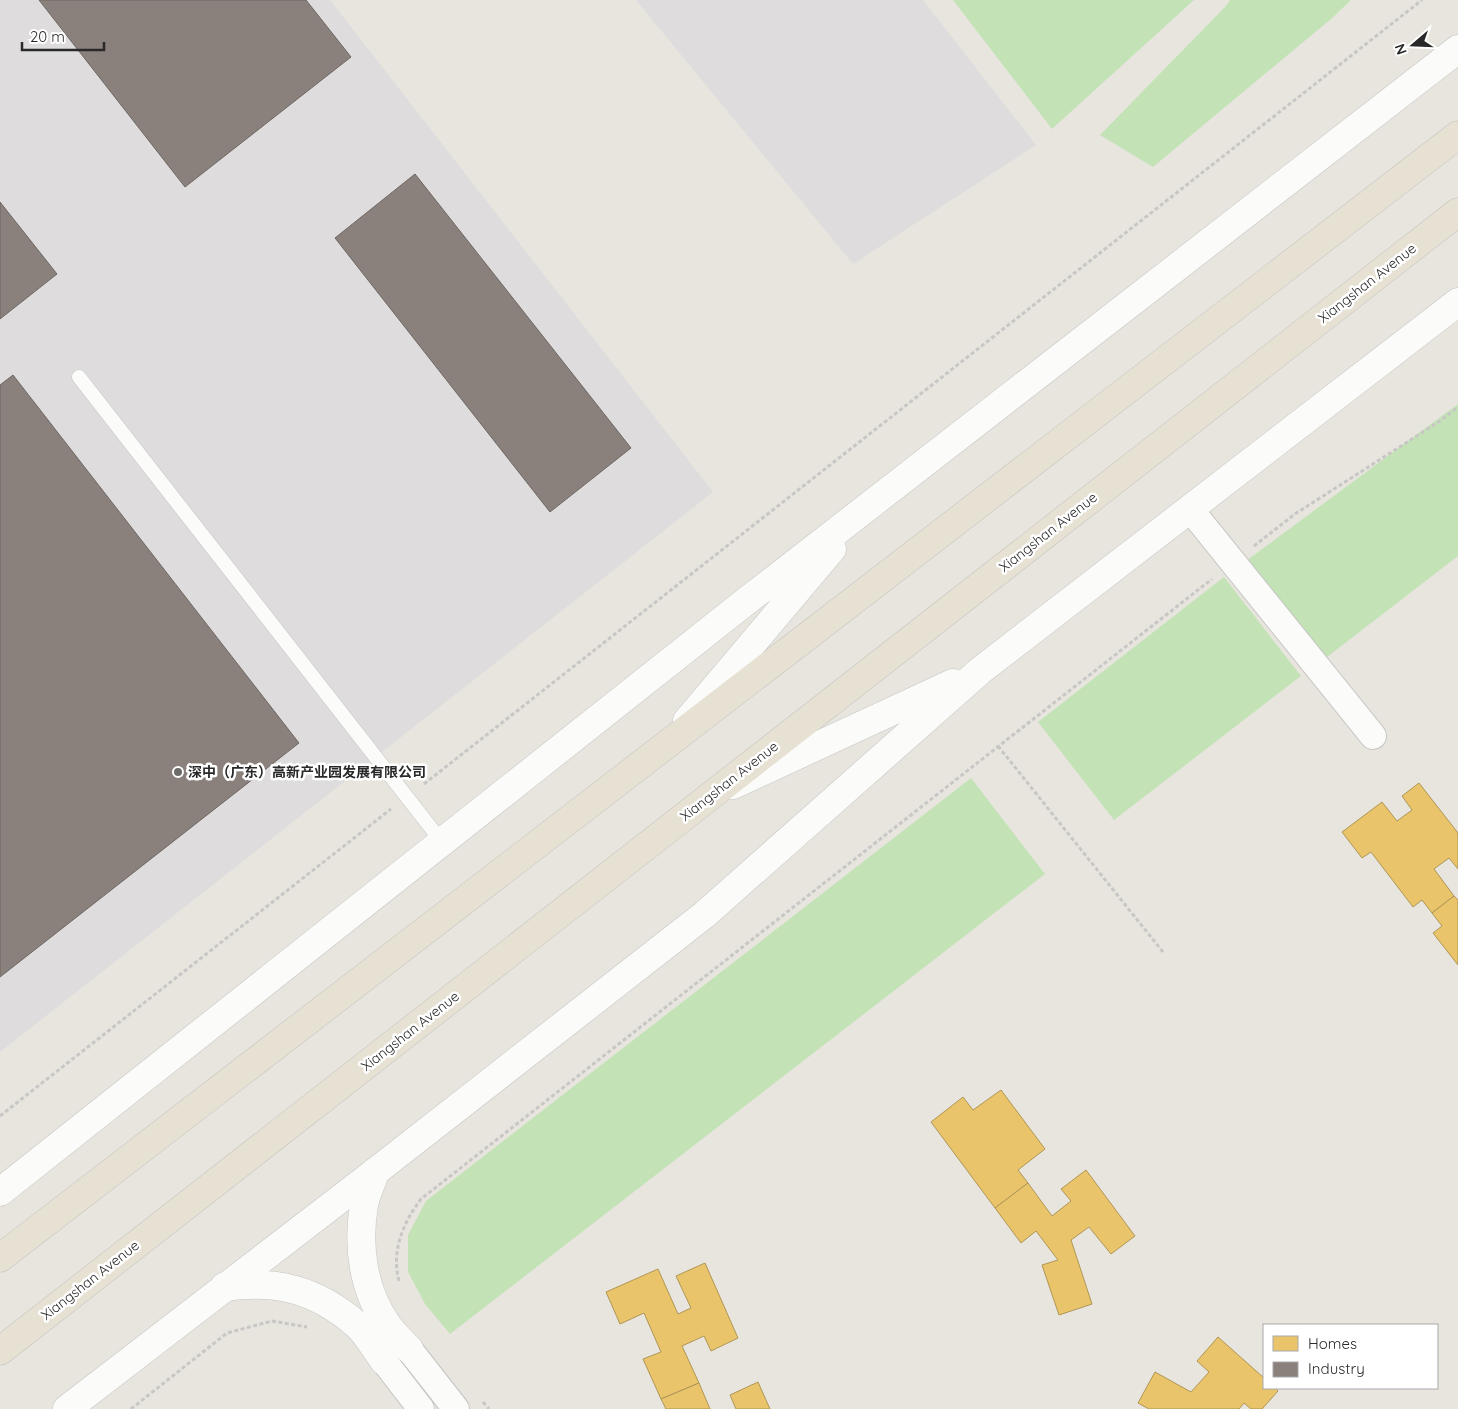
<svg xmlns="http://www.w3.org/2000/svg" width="1458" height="1409" viewBox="0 0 1458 1409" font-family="Quicksand,'Noto Sans SC',sans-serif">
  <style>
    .industrial { fill: #dedcdd }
    .green { fill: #c3e3b7 }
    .homes { fill: #e9c46a; stroke: #af9656 }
    .industry { fill: #8a817c; stroke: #6d6763 }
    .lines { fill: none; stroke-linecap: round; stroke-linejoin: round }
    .service-casing { stroke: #c5c4c3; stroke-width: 15 }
    .minor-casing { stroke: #c5c4c3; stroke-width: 28 }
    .secondary-casing { stroke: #c5c4c3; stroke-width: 29 }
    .trunk-casing { stroke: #c3c3c0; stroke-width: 29 }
    .path { stroke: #c8c7c6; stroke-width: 3; stroke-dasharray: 4 2.5; stroke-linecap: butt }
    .service { stroke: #fbfbfa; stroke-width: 14 }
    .minor { stroke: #fbfbfa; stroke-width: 26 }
    .secondary { stroke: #fbfbfa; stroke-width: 28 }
    .trunk { stroke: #e6e1d2; stroke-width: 28 }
    .poi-dot { fill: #6c6b68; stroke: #fff; stroke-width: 2 }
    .labels { text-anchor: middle; stroke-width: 5; stroke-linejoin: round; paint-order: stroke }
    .street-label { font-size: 14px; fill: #292929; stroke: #fff }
    .poi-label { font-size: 14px; font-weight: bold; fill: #292929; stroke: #fff; text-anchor: start }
  </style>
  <rect width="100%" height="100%" fill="#e7e5de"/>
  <g class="industrial">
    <polygon points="0,0 330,0 713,492 0,1052"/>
    <polygon points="636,0 923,0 1036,145 853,264"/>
  </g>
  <g class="green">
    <polygon points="953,0 1194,0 1052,129"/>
    <polygon points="1230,0 1351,0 1331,19 1153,167 1100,135 1225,7"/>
    <polygon points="1458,404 1458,556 1327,657 1246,561"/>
    <polygon points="1224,577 1301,676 1114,820 1038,722"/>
    <polygon points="971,778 1045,874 450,1334 425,1304 408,1272 408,1235 426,1201"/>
  </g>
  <g class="homes">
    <polygon points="1419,783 1458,833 1458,869 1449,858 1434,869 1454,896 1432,913 1422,900 1413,907 1371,852 1362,858 1342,832 1382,802 1397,821 1412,810 1402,796"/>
    <polygon points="1454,896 1458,900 1458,965 1433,933 1442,926 1432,913"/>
    <polygon points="1001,1090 1045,1149 1018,1170 1028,1183 995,1208 931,1122 963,1097 973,1110"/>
    <polygon points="1086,1170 1135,1236 1111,1254 1089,1227 1071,1240 1092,1304 1059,1315 1042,1265 1058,1260 1036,1231 1021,1243 995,1208 1028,1183 1052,1216 1071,1201 1061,1189"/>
    <polygon points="705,1263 738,1338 711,1351 704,1336 682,1346 699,1383 661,1399 643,1359 661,1352 644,1313 620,1324 606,1292 658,1269 678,1314 691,1308 676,1276"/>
    <polygon points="1218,1337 1264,1378 1264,1388 1275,1388 1278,1391 1262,1409 1251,1409 1244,1403 1239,1409 1149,1409 1138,1403 1155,1372 1191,1392 1209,1372 1197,1361"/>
    <polygon points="758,1382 770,1409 736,1409 730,1395"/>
    <polygon points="699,1383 710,1409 666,1409 661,1399"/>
  </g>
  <g class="industry">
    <polygon points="39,0 306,0 351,57 185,187"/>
    <polygon points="415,174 631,448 550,512 335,238"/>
    <polygon points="0,202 57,274 0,319"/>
    <polygon points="13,375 299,743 0,977 0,385"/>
  </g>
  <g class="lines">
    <g class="service-casing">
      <polyline id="service" points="79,377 442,842"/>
    </g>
    <g class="minor-casing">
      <g id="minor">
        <polyline points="1190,509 1373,736"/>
        <polyline points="409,1349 456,1409"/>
        <polyline points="384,1361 421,1409"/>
      </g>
    </g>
    <g class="secondary-casing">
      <g id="secondary">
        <polyline points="687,721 832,549"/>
        <polyline points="733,785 953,683"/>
        <path d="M 375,1172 C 372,1183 366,1194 364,1205 C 357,1246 363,1291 388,1326 C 394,1334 402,1342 409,1349"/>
        <polyline points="0,1192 749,599 1458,49"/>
        <path d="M 224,1287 C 277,1280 315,1289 356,1324 C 367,1334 375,1349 384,1361"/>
        <polyline points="67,1409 375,1172 704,915 981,670 1458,302"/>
      </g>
    </g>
    <g class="trunk-casing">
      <g id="trunk">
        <polyline points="0,1258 1458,135"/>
        <polyline points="0,1351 1458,212"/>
      </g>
    </g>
    <g class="path">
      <polyline points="1254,546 1295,514 1440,421 1458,407"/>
      <polyline points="998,746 1163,952"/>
      <polyline points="424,784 1422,0"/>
      <polyline points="0,1116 391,809"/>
      <path d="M 399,1281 C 391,1251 403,1223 421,1199 L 1212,579"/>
      <polyline points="483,1402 489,1409"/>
      <polyline points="131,1409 227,1333 272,1321 307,1327"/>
    </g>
    <use href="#service" class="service"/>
    <use href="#minor" class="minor"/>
    <use href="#secondary" class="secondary"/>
    <use href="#trunk" class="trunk"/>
  </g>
  <circle class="poi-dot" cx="178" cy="772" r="5"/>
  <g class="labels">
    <g class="street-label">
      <text transform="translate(1367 283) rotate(-38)" y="5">Xiangshan Avenue</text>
      <text transform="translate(1048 532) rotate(-38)" y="5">Xiangshan Avenue</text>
      <text transform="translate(729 781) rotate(-38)" y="5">Xiangshan Avenue</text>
      <text transform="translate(410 1031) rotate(-38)" y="5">Xiangshan Avenue</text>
      <text transform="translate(90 1280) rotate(-38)" y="5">Xiangshan Avenue</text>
    </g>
    <g class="poi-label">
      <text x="188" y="777">深中（广东）高新产业园发展有限公司</text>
    </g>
  </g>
  <rect x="1263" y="1324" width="175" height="65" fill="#ffffff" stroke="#a9a9a9"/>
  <rect x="1273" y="1336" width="25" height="15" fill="#e9c46a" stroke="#a9a9a9"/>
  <text x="1308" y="1349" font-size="15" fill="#292929">Homes</text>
  <rect x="1273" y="1362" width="25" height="15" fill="#8a817c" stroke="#a9a9a9"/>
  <text x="1308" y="1374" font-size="15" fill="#292929">Industry</text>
  <g transform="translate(1413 45) rotate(251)" stroke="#ffffff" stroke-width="4" paint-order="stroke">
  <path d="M0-4L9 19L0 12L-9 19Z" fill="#292929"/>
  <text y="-8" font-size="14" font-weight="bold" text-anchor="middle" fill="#292929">N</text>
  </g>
  <path d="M22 42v8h82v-8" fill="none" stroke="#292929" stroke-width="2.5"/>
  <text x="30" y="42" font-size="15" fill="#292929" stroke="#ffffff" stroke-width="4" paint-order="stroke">20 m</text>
</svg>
